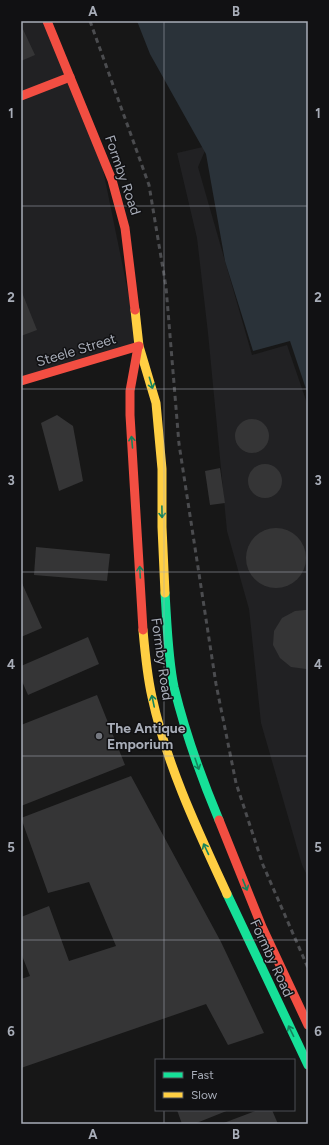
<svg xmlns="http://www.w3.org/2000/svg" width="329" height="1145" viewBox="0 0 329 1145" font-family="Figtree,sans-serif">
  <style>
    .built { fill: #212123 }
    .water { fill: #2a3239 }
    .building { fill: #353536 }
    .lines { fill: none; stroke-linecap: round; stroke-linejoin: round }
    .fast { stroke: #16e098; stroke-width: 9 }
    .slow { stroke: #ffcf43; stroke-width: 9 }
    .jam { stroke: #f24e42; stroke-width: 9 }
    .rail { stroke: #4b4c4f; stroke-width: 3; stroke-dasharray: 5 4; stroke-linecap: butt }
    .oneway { stroke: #14835c }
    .grid { fill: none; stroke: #a8adb8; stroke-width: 1; stroke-opacity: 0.55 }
    .poi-dot { fill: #757880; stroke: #111113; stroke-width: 1.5 }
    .labels { text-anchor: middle; stroke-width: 3; stroke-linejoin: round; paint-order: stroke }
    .street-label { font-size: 14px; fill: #a8adb8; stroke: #111113 }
    .poi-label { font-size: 14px; font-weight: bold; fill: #a8adb8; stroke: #111113; text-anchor: start }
    .neatline { fill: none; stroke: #a8adb8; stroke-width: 1.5 }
    .grid-label { font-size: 13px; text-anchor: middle; font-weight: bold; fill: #a8adb8 }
  </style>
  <rect width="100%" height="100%" fill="#171717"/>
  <g class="built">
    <polygon points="21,21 47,21 98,145 139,346 21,382"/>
    <polygon points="207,146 198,167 252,355 287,345 308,406 308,877 302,865 261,723 249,609 227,531 208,333 197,238 177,153"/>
  </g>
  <polygon class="water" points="137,21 308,21 308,395 290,341 253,351 225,261 206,154 150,54"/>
  <g class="building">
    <polygon points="21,25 35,55 21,61"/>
    <polygon points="21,290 37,330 21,336"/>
    <polygon points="57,415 73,426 83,481 59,491 41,423"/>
    <circle cx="252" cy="436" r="17"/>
    <circle cx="265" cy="481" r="17"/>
    <polygon points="220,468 225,503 210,505 205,471"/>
    <circle cx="276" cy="558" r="30"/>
    <polygon points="36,547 110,554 107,581 34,575"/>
    <polygon points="21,581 42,628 21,637"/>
    <polygon points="305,610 308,610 308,669 306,669 291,667 280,658 273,645 274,631 282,618 295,611"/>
    <polygon points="88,637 99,664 28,695 21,679 21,666"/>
    <polygon points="97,695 125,765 21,806 21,725"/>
    <polygon points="131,776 221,942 264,1033 228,1045 206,1004 21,1068 21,979 30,976 21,953 21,917 49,906 69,961 116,946 89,882 48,893 21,818"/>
    <polygon points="177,1110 229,1110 194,1124 182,1124"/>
    <polygon points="258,1110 272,1110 278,1124 221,1124"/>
  </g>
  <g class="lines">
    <g class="fast">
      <path d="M 165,593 C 167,623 168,658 174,687 C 185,732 201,777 219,820"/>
      <polyline points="227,894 308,1065"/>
    </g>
    <g class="slow">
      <polyline points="135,310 139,346 156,403 162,469 162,527 165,593"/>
      <path d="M 143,630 C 145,653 147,675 152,697 C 167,766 198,831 227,894"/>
    </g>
    <g class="jam">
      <polyline points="47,21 112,180 125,228 135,310"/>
      <polyline points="21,96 70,77"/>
      <polyline points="138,347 130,391 130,415 143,630"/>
      <polyline points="21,381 139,346"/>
      <polyline points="219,820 262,927 308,1025"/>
    </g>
    <polyline class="rail" points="90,21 149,185 166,287 179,444 216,684 236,783 263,865 308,968"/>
  </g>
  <defs><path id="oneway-shaft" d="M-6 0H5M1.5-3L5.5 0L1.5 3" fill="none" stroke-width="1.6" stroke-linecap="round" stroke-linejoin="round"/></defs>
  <g class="oneway">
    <use href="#oneway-shaft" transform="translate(151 383) rotate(74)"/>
    <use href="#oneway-shaft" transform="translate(132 442) rotate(-95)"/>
    <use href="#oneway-shaft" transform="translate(162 512) rotate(89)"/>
    <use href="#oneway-shaft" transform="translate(140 572) rotate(-93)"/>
    <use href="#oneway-shaft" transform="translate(153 701) rotate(-102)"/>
    <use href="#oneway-shaft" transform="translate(197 764) rotate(71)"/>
    <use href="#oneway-shaft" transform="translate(206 849) rotate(-115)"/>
    <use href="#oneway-shaft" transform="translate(245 885) rotate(68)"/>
    <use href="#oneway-shaft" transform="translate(291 1031) rotate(-116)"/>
  </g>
  <path class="grid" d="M 164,21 L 164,1060M 21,206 L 308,206M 21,389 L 308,389M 21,572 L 308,572M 21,756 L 308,756M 21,940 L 308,940M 164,1110 L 164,1124"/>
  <circle class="poi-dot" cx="99" cy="736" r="4"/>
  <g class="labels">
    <g class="street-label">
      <text transform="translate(123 175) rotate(71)" y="5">Formby Road</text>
      <text transform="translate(76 350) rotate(-17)" y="5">Steele Street</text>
      <text transform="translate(162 659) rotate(82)" y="5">Formby Road</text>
      <text transform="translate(272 958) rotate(65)" y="5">Formby Road</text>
    </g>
    <g class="poi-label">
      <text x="107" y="733">The Antique<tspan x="107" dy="16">Emporium</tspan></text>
    </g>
  </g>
  <rect width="329" height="1145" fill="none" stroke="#111113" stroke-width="44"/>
  <rect x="155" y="1059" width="140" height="52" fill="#111113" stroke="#4d4f55"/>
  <rect x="163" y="1072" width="20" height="6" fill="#16e098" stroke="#4d4f55"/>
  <text x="191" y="1079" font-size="12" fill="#a8adb8">Fast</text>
  <rect x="163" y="1092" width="20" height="6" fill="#ffcf43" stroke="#4d4f55"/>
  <text x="191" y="1099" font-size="12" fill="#a8adb8">Slow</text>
  <rect x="22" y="22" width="285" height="1101" class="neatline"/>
  <g class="grid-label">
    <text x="93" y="16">A</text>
    <text x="236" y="16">B</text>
    <text x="11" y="118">1</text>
    <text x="318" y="118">1</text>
    <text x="11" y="302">2</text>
    <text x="318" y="302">2</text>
    <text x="11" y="485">3</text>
    <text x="318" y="485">3</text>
    <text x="11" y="669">4</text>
    <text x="318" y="669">4</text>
    <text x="11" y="852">5</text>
    <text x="318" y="852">5</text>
    <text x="11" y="1036">6</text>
    <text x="318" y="1036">6</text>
    <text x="93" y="1139">A</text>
    <text x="236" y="1139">B</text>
  </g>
</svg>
